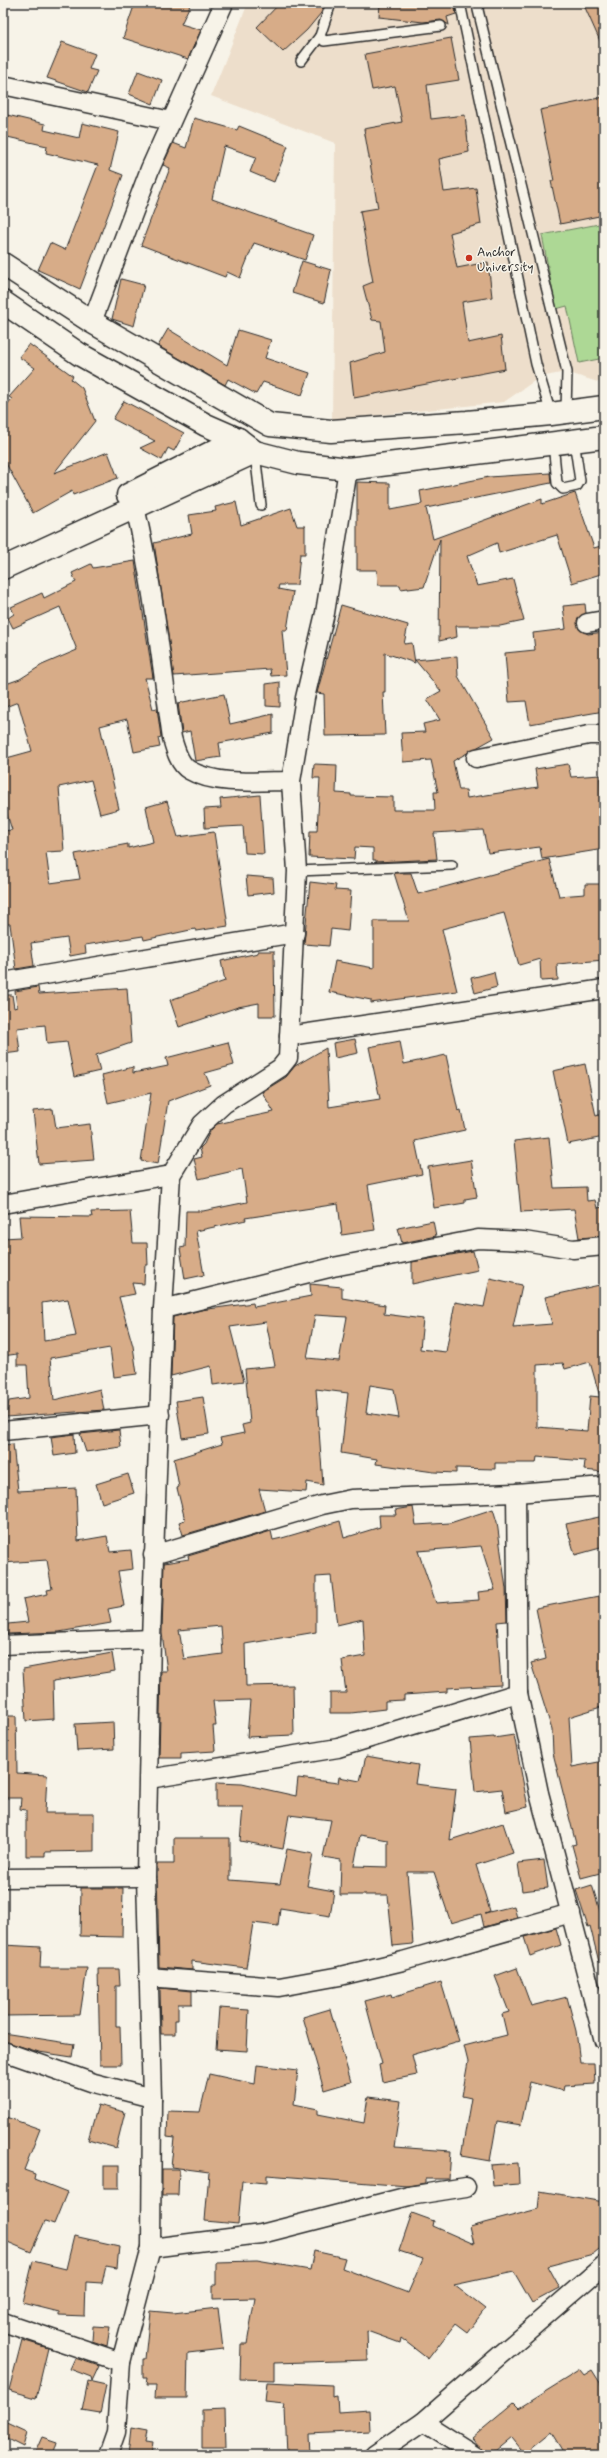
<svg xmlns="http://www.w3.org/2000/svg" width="607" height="2458" viewBox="0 0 607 2458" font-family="Mynerve,sans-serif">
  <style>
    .built { fill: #eddecb }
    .green { fill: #add895; stroke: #6c8260 }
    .building { fill: #d7ac88; stroke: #2b2b2b; fill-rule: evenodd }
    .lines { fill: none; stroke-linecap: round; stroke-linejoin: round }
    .service-casing { stroke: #2b2b2b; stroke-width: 12 }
    .minor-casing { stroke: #2b2b2b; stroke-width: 21 }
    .tertiary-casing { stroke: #2b2b2b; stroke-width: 25 }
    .service { stroke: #f7f3e8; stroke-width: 9 }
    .minor { stroke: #f7f3e8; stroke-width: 18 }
    .tertiary { stroke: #f7f3e8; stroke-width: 22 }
    .poi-dot { fill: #c8321e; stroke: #f7f3e8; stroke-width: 1.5 }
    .labels { text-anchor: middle; stroke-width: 3; stroke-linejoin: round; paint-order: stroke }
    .poi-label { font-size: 13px; fill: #2b2b2b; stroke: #f7f3e8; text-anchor: start }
  </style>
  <rect width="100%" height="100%" fill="#f7f3e8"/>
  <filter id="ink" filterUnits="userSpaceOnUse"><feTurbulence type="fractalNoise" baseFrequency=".025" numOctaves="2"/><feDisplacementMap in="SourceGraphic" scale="8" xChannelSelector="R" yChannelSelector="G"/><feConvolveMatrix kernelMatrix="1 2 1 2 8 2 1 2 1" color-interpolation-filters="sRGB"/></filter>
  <g filter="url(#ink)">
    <polygon class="built" points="248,3 604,3 604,384 566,372 540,377 504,402 332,420 335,143 211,96"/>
    <polygon class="green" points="604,223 604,358 579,363 567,306 556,309 542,235"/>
    <g class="building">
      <polygon points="135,3 191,3 181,24 201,30 188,59 123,38"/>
      <polygon points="280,3 325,3 321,13 307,30 283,52 257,27"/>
      <polygon points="380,3 454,3 456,14 447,17 449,25 441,20 423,22 379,17"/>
      <polygon points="583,3 604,3 604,50"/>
      <polygon points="451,38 459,80 427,85 431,119 465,115 469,152 439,159 444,192 476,188 481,224 450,233 457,268 488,262 492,297 462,302 468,343 501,336 505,369 354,398 350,363 385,352 381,321 372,320 363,286 373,282 360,211 378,208 364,129 402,122 395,86 372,90 365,54"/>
      <polygon points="62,42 95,54 89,69 97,71 88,92 47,78"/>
      <polygon points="138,71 162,80 153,104 129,94"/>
      <polygon points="604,97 604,215 560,224 551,181 554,181 540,110"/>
      <polygon points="3,114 45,124 44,130 79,138 82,123 119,132 110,170 123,175 80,289 38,270 50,243 65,250 98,165 46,153 47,146 3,136"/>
      <polygon points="194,118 237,130 239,126 288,146 274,182 250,172 256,157 224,146 212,199 313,235 305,260 254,243 240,278 227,272 225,277 141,245 170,168 163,165 173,143 186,148"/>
      <polygon points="302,261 331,270 324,303 292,293"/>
      <polygon points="121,279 144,285 134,326 112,319"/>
      <polygon points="168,329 227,365 238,330 271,340 265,358 310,373 302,395 263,382 256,394 228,379 225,385 158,346"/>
      <polygon points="29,344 73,376 71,379 82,388 95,421 54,473 108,452 118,478 73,495 72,491 33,513 3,458 3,409 12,399 9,397 35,368 19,357"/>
      <polygon points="124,401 184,433 174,451 168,448 162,460 140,448 155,441 113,419"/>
      <polygon points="550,473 551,483 426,508 433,539 542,499 542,504 575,493 594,548 604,545 604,573 572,583 557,535 499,553 497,543 467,556 477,586 513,579 524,621 500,626 456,626 457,637 439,641 440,539 424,587 408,589 408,588 401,589 400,585 378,585 377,570 357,570 357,482 390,483 390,510 422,504 420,491 489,477"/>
      <polygon points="236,502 241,525 291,508 297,526 305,526 305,554 300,554 297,585 279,585 278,589 293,592 287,630 282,630 286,675 271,676 270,669 174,676 154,543 192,534 189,515 216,511 215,507"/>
      <polygon points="135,561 153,678 145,678 153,709 157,708 161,737 158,738 160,747 134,752 127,719 100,726 119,809 100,814 91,780 59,787 64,851 46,852 50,883 80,879 75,854 128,844 128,848 153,842 146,807 167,801 178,837 214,832 228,926 196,931 195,929 144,940 143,936 85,945 86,953 70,956 67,938 31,943 34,966 16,969 10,924 3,924 3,831 12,830 3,802 3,759 32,751 18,702 3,708 3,685 20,679 42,665 77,650 60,607 13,628 8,618 14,614 11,607 42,593 44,598 76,582 72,573 91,564 93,568"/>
      <polygon points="585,604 586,613 577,620 579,629 588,634 604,632 604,711 530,724 526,701 509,702 505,653 535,650 533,633 566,629 563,606"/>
      <polygon points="341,605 408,625 404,644 412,643 415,663 385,653 385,692 383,692 385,735 325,736 324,694 317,693"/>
      <polygon points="457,656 458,676 494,738 453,761 459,790 466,790 467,798 538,787 535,769 568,764 571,777 600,775 604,849 542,859 540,847 488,853 483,830 434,833 437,859 376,862 376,860 373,860 373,848 355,847 354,859 309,857 310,831 317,831 320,778 313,778 314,764 337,765 336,793 351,794 351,796 393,797 393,810 435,810 434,792 438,792 431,760 403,762 401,733 425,732 423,724 440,720 427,699 441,691 415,660"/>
      <polygon points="280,682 280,707 266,706 266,684"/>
      <polygon points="224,694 230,724 273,714 273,733 219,743 221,757 195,761 190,731 182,733 178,703"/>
      <polygon points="260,795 264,854 245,853 243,826 205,828 204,809 221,808 220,799"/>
      <polygon points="549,859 559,896 585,894 585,884 604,884 604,960 557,964 558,980 541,981 540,959 519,965 504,913 442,929 457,991 371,1003 371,1000 329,992 335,961 374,968 374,921 409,921 394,873 411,873 418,894"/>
      <polygon points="246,876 273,878 274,892 248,895"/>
      <polygon points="310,882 336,885 335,890 351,891 348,931 331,929 329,946 304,944"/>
      <polygon points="258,951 274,951 275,1016 259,1016 259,1003 238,1007 179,1027 170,1000 225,981 221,961 258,953"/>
      <polygon points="494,972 497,987 475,993 471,978"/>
      <polygon points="38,987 39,994 127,988 131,1043 96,1055 100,1071 74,1077 67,1042 47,1044 45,1025 17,1028 20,1052 3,1054 3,995 12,995 14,1008 17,1007 15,991"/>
      <polygon points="355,1039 358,1053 335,1058 333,1043"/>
      <polygon points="400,1041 404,1064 446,1055 458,1111 461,1110 465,1130 415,1141 422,1174 368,1185 375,1230 342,1235 338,1204 245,1218 246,1220 196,1231 204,1275 185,1279 180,1248 185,1247 186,1211 203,1211 247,1202 242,1169 199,1179 194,1159 202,1157 200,1148 204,1144 210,1131 217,1124 274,1112 262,1092 286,1077 295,1066 326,1048 329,1107 380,1099 369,1047"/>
      <polygon points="228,1042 234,1065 205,1073 210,1085 168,1101 158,1164 141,1161 151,1093 108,1103 102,1075 133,1067 133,1073 168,1066 166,1058"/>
      <polygon points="585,1064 596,1116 604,1113 604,1137 568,1144 553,1071"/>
      <polygon points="53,1109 56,1128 90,1124 94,1160 39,1164 33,1111"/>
      <polygon points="549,1137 554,1188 586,1187 587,1201 595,1200 597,1208 604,1207 604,1236 579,1238 574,1209 521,1212 514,1141"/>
      <polygon points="471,1160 477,1197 465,1199 465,1203 434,1208 428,1167"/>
      <path d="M 130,1211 L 133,1243 L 147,1243 L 148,1265 L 145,1265 L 144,1284 L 132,1283 L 135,1294 L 119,1297 L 133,1346 L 137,1374 L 114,1377 L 110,1348 L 50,1358 L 54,1400 L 100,1389 L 104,1410 L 6,1417 L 9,1401 L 29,1398 L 27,1365 L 17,1365 L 17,1354 L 3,1356 L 3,1327 L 5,1327 L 3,1238 L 21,1237 L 19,1216 L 92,1217 L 91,1212 ZM 68,1299 L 76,1336 L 44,1341 L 42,1303 Z"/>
      <polygon points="433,1221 436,1236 402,1243 398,1228"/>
      <polygon points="473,1251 478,1270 412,1284 412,1262"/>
      <path d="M 490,1278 L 522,1285 L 513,1327 L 552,1324 L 545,1297 L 604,1284 L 604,1396 L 600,1397 L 604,1397 L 604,1472 L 584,1470 L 585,1461 L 537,1457 L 536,1463 L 495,1463 L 495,1469 L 456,1468 L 456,1473 L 434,1472 L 376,1464 L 377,1459 L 341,1453 L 348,1393 L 316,1389 L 323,1485 L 307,1482 L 306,1492 L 259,1489 L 265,1511 L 183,1535 L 179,1522 L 185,1520 L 177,1488 L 179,1487 L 174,1459 L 222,1444 L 220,1438 L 244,1433 L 242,1425 L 250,1423 L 245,1369 L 275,1366 L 266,1322 L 230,1327 L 244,1381 L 213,1385 L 211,1366 L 171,1376 L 173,1317 L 201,1310 L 253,1303 L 254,1307 L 311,1296 L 310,1284 L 342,1287 L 342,1298 L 385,1305 L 384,1314 L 423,1319 L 420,1349 L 446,1352 L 455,1302 L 484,1307 ZM 315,1315 L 347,1317 L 339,1361 L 307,1358 ZM 590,1362 L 600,1397 L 590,1396 L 587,1431 L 537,1427 L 537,1365 L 563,1363 L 565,1369 ZM 370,1385 L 394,1389 L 399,1418 L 366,1413 Z"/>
      <polygon points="203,1397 209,1434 182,1438 176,1401"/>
      <polygon points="119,1430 121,1447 86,1452 80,1434"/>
      <polygon points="74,1434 75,1453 54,1456 51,1437"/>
      <polygon points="13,1444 18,1491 76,1488 78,1541 107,1536 110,1552 131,1550 133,1569 118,1571 124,1606 108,1609 111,1623 59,1632 7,1634 8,1624 28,1622 23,1599 48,1594 47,1590 52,1589 47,1560 3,1563 3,1445"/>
      <polygon points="128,1474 134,1493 102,1503 96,1484"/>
      <path d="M 413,1507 L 416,1525 L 450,1523 L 493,1509 L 497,1522 L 506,1589 L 507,1621 L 497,1622 L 501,1685 L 447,1688 L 447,1692 L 404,1695 L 404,1700 L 385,1701 L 385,1709 L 351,1713 L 330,1713 L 330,1693 L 346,1693 L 342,1660 L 365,1656 L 363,1619 L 337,1625 L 331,1576 L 316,1577 L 316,1632 L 245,1644 L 246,1686 L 293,1685 L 294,1735 L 247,1737 L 250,1700 L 213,1701 L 216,1726 L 213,1726 L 215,1751 L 181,1753 L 181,1758 L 159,1758 L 161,1671 L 167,1671 L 162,1633 L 164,1563 L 189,1559 L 188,1556 L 271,1531 L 273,1540 L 282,1538 L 340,1521 L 344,1538 L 380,1527 L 379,1515 L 396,1515 L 395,1510 ZM 481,1546 L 495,1590 L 478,1592 L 479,1600 L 436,1603 L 418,1551 ZM 221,1626 L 223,1654 L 184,1659 L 179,1630 Z"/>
      <polygon points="604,1516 604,1547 575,1555 566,1524"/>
      <polygon points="604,1595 604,1706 569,1717 572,1767 604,1761 604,1872 581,1878 572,1845 576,1844 553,1753 552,1730 531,1663 546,1659 536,1608"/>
      <polygon points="112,1653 115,1671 53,1681 54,1719 26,1721 23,1669"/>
      <polygon points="3,1716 16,1716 17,1773 47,1775 45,1813 94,1813 94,1851 45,1852 45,1856 26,1856 26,1810 20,1809 21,1798 3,1798"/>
      <polygon points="113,1722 114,1749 77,1751 75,1724"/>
      <polygon points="514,1735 528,1807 506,1812 502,1789 475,1792 470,1739 494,1737 494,1738"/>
      <path d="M 366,1756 L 418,1765 L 415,1784 L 456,1789 L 450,1840 L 503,1823 L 513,1853 L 476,1865 L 490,1911 L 485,1913 L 514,1906 L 517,1918 L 484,1927 L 481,1914 L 451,1923 L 434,1872 L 407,1872 L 413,1944 L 393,1946 L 388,1895 L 340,1895 L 341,1860 L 323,1857 L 331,1820 L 289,1815 L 283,1849 L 240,1841 L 243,1807 L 216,1807 L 216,1783 L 242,1784 L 296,1796 L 298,1778 L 338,1783 L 339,1777 L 360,1781 ZM 360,1835 L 388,1840 L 388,1867 L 354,1866 Z"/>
      <polygon points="174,1838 230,1838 230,1880 280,1884 287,1849 313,1854 307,1886 334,1891 330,1916 280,1908 278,1926 253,1923 246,1968 192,1961 192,1970 159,1967 157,1864 174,1864"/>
      <polygon points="544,1860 548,1888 522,1891 518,1863"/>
      <polygon points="592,1885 604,1924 604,1962 599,1962 590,1926 588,1927 576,1890"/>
      <polygon points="81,1888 123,1888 122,1937 80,1936"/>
      <polygon points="556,1928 561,1945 530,1956 524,1937"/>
      <polygon points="3,1945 41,1947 40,1968 87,1968 80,2015 3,2016"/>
      <polygon points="517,1968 531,2006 567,1997 576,2031 580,2063 594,2063 595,2084 564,2086 563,2091 530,2082 521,2125 497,2121 490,2161 461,2156 471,2098 462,2096 468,2062 464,2046 507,2035 502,2014 509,2012 495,1976"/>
      <polygon points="98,1969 119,1969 120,1986 116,1986 116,2026 120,2026 121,2065 100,2065"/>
      <polygon points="441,1982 459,2041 412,2055 417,2075 382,2082 379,2065 382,2064 365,2001 391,1994 392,1997"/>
      <polygon points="160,1988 192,1991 192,2004 178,2004 178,2020 175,2020 175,2034 161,2034"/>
      <polygon points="219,2008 249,2010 247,2051 216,2049"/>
      <polygon points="330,2009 351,2082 324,2090 303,2017"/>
      <polygon points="3,2033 74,2044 72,2057 39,2052 3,2041"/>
      <polygon points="257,2065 298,2070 294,2104 318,2109 318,2114 364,2123 368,2097 401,2101 394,2147 451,2151 449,2179 425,2179 425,2183 407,2186 267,2175 267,2183 242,2181 238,2224 205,2221 209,2172 171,2167 174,2138 167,2137 168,2111 200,2112 209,2074 255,2084"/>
      <polygon points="98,2105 125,2112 116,2148 88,2140"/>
      <polygon points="3,2116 40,2129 24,2170 35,2174 34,2179 67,2192 54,2224 45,2221 31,2252 3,2240"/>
      <polygon points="518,2163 519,2184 493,2186 491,2165"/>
      <rect x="104" y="2166" width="15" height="22"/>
      <polygon points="162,2169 179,2169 178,2195 162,2195"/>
      <polygon points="540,2191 604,2202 604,2245 593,2254 548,2266 560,2288 532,2303 514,2272 454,2285 485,2309 467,2333 455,2324 428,2359 401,2338 400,2343 367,2331 368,2360 274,2363 274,2380 240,2379 241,2344 247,2344 255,2298 213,2299 213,2285 216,2285 216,2262 257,2261 310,2270 314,2251 345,2258 342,2268 408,2293 423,2259 399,2251 412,2213 434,2221 433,2226 474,2244 470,2227 538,2209"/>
      <polygon points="74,2236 119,2246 117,2268 106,2266 102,2283 86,2282 85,2316 59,2315 59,2312 23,2303 33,2261 66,2269"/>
      <polygon points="218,2308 223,2349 188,2353 187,2398 155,2398 156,2385 146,2385 147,2378 143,2378 143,2359 145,2359 150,2311 173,2313"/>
      <polygon points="93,2326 110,2327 107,2346 92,2341"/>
      <polygon points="22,2340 48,2348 36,2398 9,2390"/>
      <polygon points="75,2358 99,2366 92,2381 91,2377 70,2369"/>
      <polygon points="580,2370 584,2375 592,2370 604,2389 604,2451 597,2455 565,2455 551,2432 524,2454 511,2438 490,2455 487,2455 472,2438 514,2403 519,2408"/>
      <polygon points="88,2381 106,2385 100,2414 82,2411"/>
      <polygon points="267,2382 332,2385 332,2397 337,2396 338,2412 369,2410 370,2431 309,2434 310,2455 287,2455 285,2409 283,2409 284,2404 265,2402"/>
      <polygon points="225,2409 226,2447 202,2447 202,2410"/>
      <polygon points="3,2421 27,2432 23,2447 3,2437"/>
      <polygon points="131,2428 147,2431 145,2441 153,2442 151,2455 128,2455"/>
      <polygon points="42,2437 57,2442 53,2455 34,2455"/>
    </g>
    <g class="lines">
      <g class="service-casing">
        <g id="service">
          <polyline points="331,3 320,36 324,41 441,26"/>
          <polyline points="460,3 536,364 551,414"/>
          <polyline points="479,3 478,10 567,372 566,411"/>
          <polyline points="301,61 320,36"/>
          <polyline points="553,443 557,483 563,489 577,486 580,481 574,440"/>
          <polyline points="255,453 261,505"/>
          <polyline points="297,871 452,865"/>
        </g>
      </g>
      <g class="minor-casing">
        <g id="minor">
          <polyline points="3,85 171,121"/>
          <polyline points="92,322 150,169 224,3"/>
          <path d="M 135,507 C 153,583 161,661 172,738 C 175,749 179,764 189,770 C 216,786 261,781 291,781"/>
          <polyline points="587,623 604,620"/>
          <polyline points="476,758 589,735 604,735"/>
          <polyline points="3,982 295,933"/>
          <polyline points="289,1036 604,989"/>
          <polyline points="3,1204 171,1175"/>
          <polyline points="163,1309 333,1267 478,1239 524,1241 573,1249 604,1246"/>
          <polyline points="3,1431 160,1415"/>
          <polyline points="516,1493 518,1693 539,1793 604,2041"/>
          <polyline points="153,1555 322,1505 351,1499 516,1493 604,1486"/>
          <polyline points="3,1645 151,1639"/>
          <polyline points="149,1779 338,1748 518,1693"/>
          <polyline points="3,1878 146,1877"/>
          <polyline points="148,1977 279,1987 340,1976 403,1961 571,1913"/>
          <polyline points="3,2051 94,2083 152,2098"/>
          <polyline points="151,2248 261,2234 409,2196 466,2187"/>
          <polyline points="3,2322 121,2362"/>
          <polyline points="423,2422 475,2455"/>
          <polyline points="108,2455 116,2432 121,2362 151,2248 152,2098 146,1877 151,1639 163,1309 171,1175 202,1124 224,1104 280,1068 288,1058 297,871 291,781 305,698 325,613 348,469"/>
          <polyline points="375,2455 423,2422 604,2265"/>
        </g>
      </g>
      <g class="tertiary-casing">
        <g id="tertiary">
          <polyline points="3,264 92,322 270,425 331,431 467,422 551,414 604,407"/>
          <polyline points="3,302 79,354 206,425 238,439 255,452 298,463 348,469 604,437"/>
          <polyline points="128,495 238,439"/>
          <polyline points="3,568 255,452"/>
        </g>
      </g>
      <use href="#service" class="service"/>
      <use href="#minor" class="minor"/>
      <use href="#tertiary" class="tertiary"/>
    </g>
  </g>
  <circle class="poi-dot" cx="469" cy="258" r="4"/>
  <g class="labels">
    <g class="poi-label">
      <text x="477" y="256">Anchor<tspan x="477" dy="15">University</tspan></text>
    </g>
  </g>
  <rect width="607" height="2458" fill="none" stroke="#f7f3e8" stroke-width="16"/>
  <rect x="8" y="8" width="591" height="2442" fill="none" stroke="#2b2b2b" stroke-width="1.5" filter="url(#ink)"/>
</svg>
